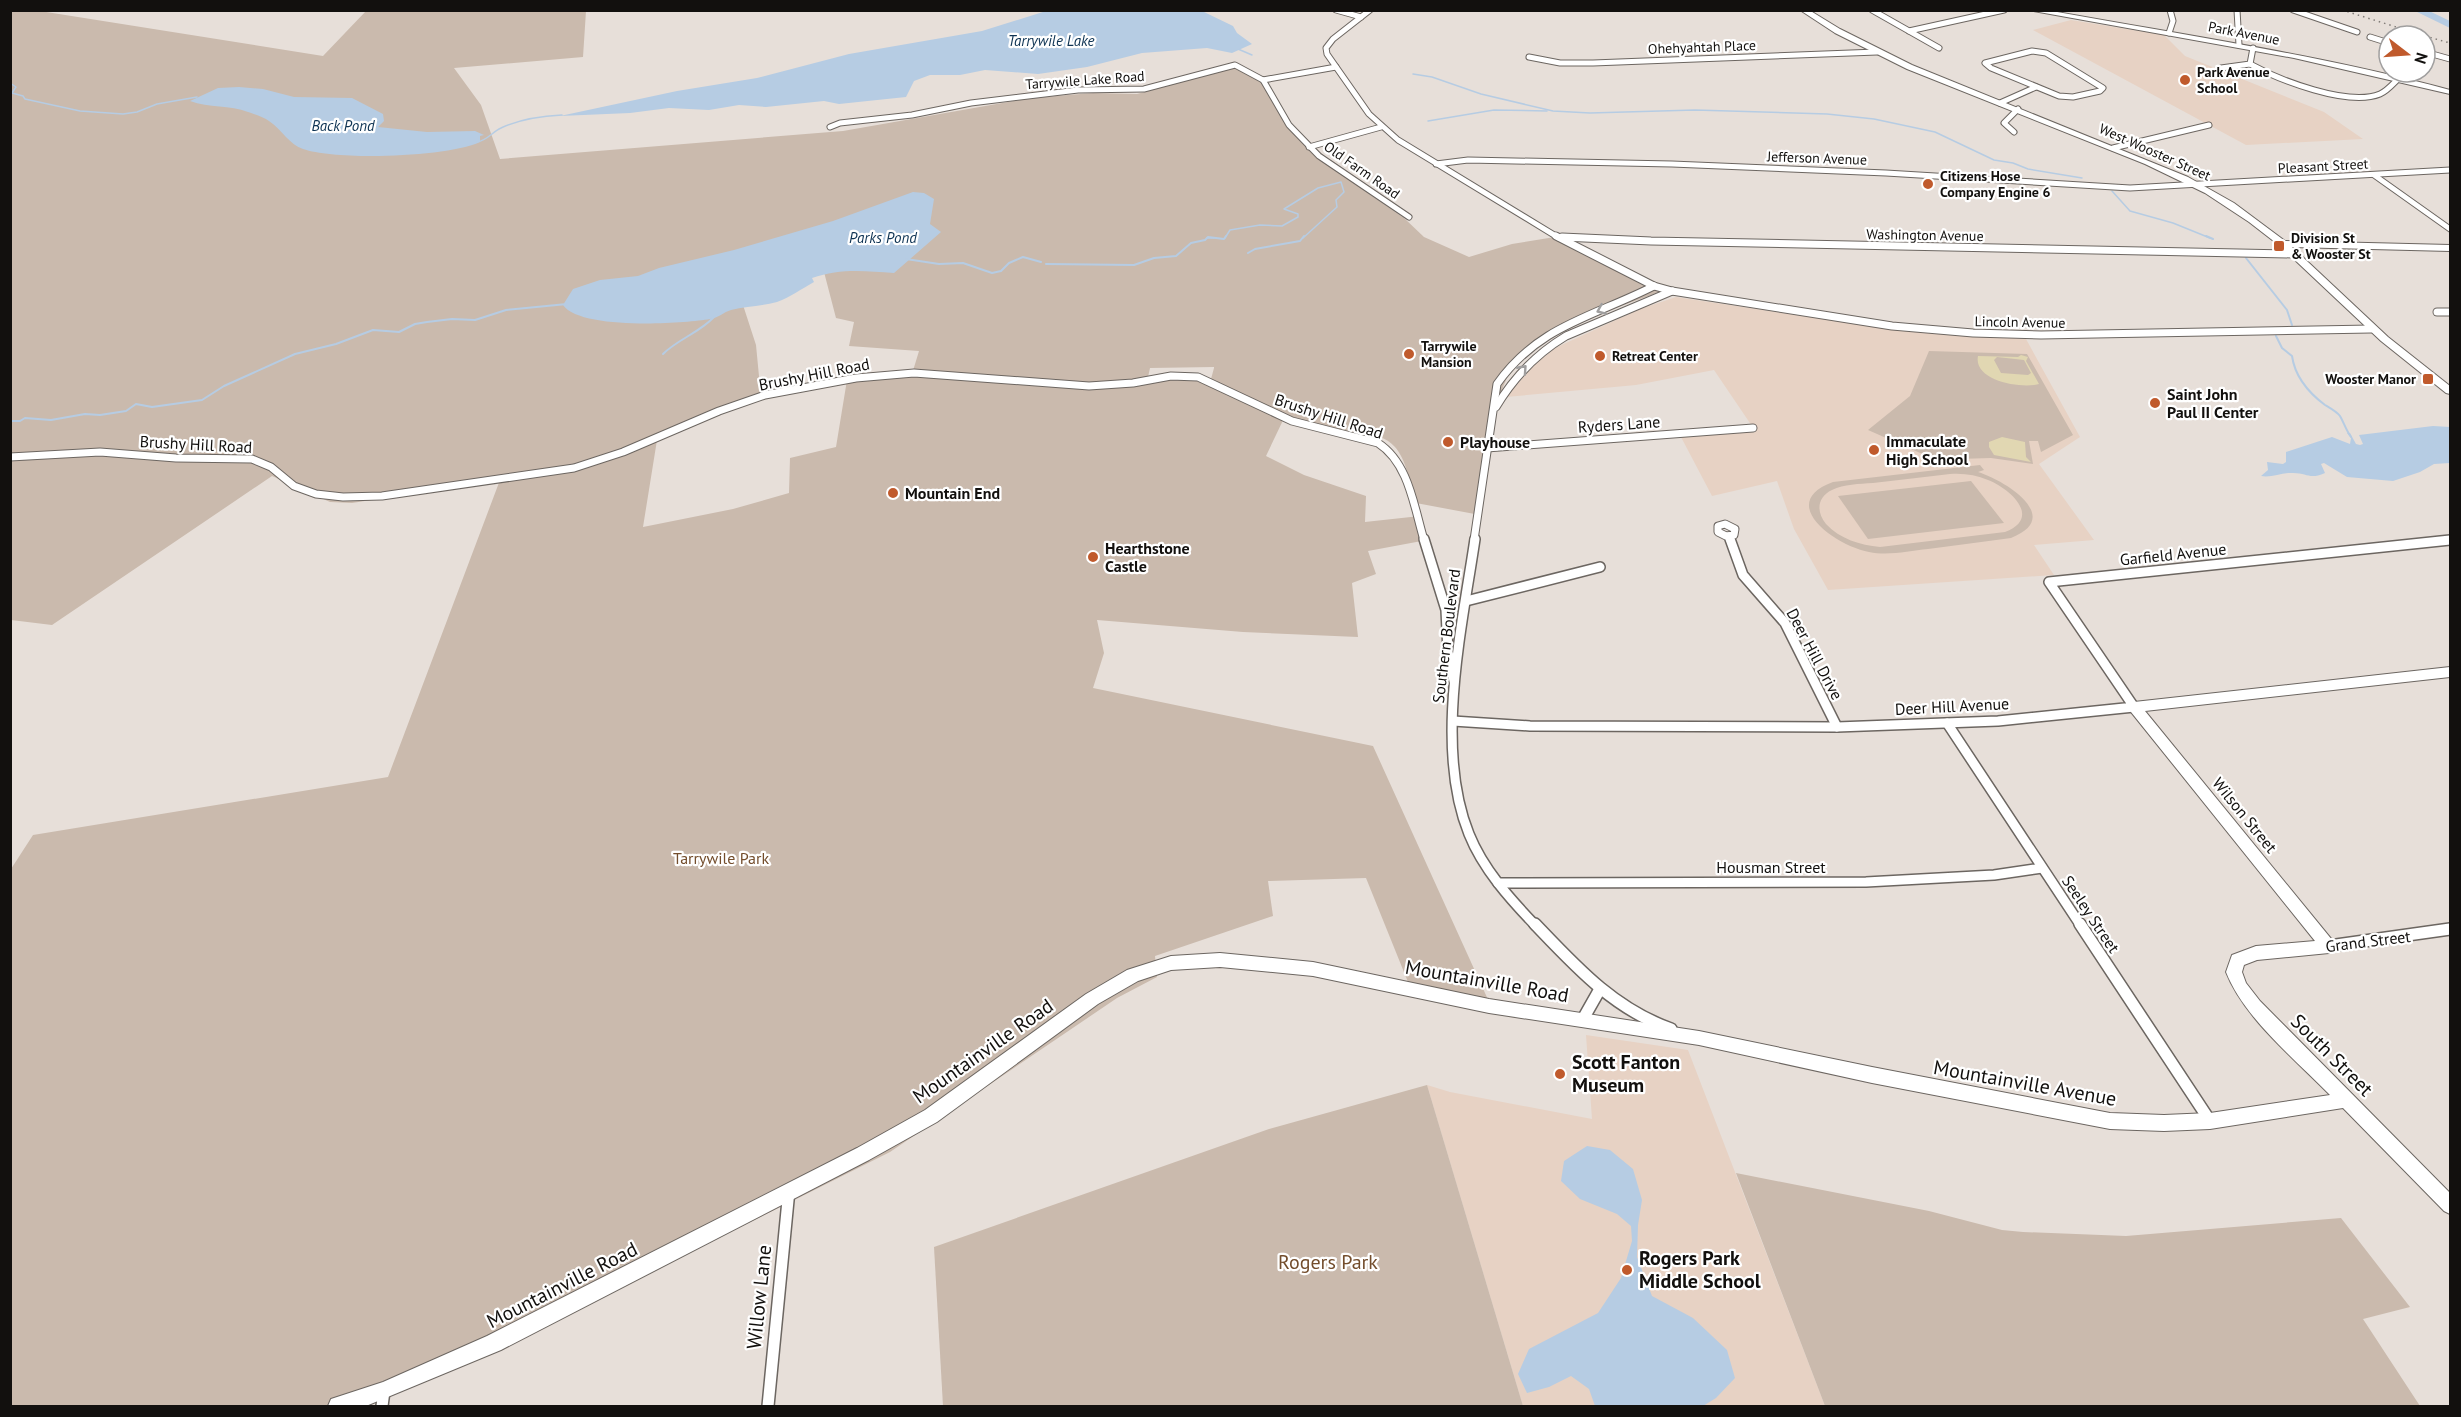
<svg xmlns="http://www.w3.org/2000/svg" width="2461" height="1417" viewBox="0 0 2461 1417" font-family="'PT Sans',sans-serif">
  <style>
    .education { fill: #e7d2c4 }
    .green { fill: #cabaad; fill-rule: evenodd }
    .sand { fill: #e1d7b2; fill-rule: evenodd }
    .water { fill: #b6cce3 }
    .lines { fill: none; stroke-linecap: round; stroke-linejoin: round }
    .stream-far1 { stroke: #b6cce3; stroke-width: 1.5 }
    .stream { stroke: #b6cce3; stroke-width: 2 }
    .river { fill: #b6cce3; fill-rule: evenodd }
    .street-far3-casing { stroke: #6c6661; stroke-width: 7 }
    .street-far2-casing { stroke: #6c6661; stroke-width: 9 }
    .street-far1-casing { stroke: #6c6661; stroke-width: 12 }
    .street-casing { stroke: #6c6661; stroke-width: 14 }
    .secondary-casing { stroke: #6c6661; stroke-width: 2 }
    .street-far3 { stroke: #fff; stroke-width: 5 }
    .street-far2 { stroke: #fff; stroke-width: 7 }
    .street-far1 { stroke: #fff; stroke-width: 9 }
    .street { stroke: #fff; stroke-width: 11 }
    .secondary { fill: #fff; fill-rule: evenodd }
    .rail { stroke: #817c78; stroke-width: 1.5; stroke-dasharray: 1.5 4; stroke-linecap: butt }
    .oneway { stroke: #a09f9f }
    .poi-dot { fill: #c05a2c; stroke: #fff; stroke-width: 2 }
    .labels { text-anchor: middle; stroke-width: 4.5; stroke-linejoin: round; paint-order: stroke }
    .far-street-label { font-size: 14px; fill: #12100e; stroke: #fff }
    .far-poi-label { font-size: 14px; font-weight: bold; fill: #12100e; stroke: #fff; text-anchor: start }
    .far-water-label { font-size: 15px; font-style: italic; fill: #0e3353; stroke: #fff }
    .street-label { font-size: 16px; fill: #12100e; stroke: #fff }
    .poi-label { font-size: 16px; font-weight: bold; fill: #12100e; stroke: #fff; text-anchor: start }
    .park-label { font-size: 16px; fill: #734d2c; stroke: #fff }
    .near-street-label { font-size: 20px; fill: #12100e; stroke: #fff }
    .near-poi-label { font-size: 20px; font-weight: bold; fill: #12100e; stroke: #fff; text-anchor: start }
    .near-park-label { font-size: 20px; fill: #734d2c; stroke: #fff }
  </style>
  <rect width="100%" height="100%" fill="#e7dfd9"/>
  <g class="education">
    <polygon points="2071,20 2164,35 2185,56 2324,112 2363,139 2246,145 2033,30"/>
    <polygon points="1676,297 1897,330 2026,339 2080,437 2039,464 2094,540 2034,545 2054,575 1828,590 1794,529 1777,481 1712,496 1681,437 1756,432 1714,370 1636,385 1506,397 1534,365 1555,348 1640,309"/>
    <polygon points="1586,1035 1688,1050 1825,1406 1523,1406 1427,1085 1450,1092 1592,1119"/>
  </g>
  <g class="green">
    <path d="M 11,11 L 40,11 L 323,56 L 366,11 L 586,11 L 583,57 L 454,68 L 481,105 L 500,159 L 843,131 L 1031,98 L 1093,93 L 1137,94 L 1239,67 L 1264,81 L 1280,112 L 1345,177 L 1404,218 L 1424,237 L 1469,257 L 1512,244 L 1555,237 L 1661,291 C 1622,307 1539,331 1515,364 C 1490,399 1486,472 1480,515 L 1416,503 C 1410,486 1407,459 1394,446 C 1380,430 1345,433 1326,429 C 1313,425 1299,420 1286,414 L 1266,456 L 1304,475 L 1366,496 L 1365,522 L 1420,516 L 1427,540 L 1368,551 L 1376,574 L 1352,583 L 1358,637 L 1243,632 L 1097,620 L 1104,653 L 1093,688 L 1373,746 L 1490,1004 L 1410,987 L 1366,878 L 1268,881 L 1273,916 L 1155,956 L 1157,977 L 1117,998 L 890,1152 L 577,1309 L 394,1394 L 357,1406 L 11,1406 L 11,869 L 33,835 L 388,777 L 500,480 L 352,503 L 330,502 L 272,476 L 52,625 L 11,620 ZM 824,272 L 836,318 L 854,322 L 849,346 L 919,351 L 912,374 L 847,380 L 836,447 L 790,458 L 789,493 L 733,509 L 643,527 L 657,440 L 761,397 L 756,345 L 743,305 ZM 1150,368 L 1214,367 L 1214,368 L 1211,379 L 1148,377 Z"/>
    <polygon points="1929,351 2027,354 2073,435 2041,452 2038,441 2029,441 2033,464 1991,458 1958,459 1927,456 1868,430 1910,396"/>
    <path d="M 1980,465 L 1984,470 L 1978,472 C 2004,480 2065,517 2011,538 C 1984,542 1956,545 1928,549 C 1909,551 1888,556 1869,552 C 1836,546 1775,503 1833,482 ZM 1950,474 C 1964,473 1976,475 1988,480 C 2011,489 2042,518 2005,532 L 1880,547 C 1860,545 1840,539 1826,524 C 1816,512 1817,497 1832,490 C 1844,484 1859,484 1873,483 C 1899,480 1925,477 1950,474 Z"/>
    <polygon points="1971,481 2004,523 1868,539 1838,496"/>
    <polygon points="1427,1085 1523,1406 943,1406 934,1247 1269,1129"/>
    <polygon points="1736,1173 1929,1211 2002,1230 2023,1232 2126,1236 2341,1218 2410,1307 2363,1319 2420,1406 1825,1406"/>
  </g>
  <g class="sand">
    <path d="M 2021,355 L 2028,357 L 2026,361 L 2039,384 C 2022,389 1973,381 1978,356 L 2018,357 ZM 1997,357 L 2024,360 L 2031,373 L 2028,375 L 2001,373 L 1994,360 Z"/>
    <polygon points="2002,437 2025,442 2026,457 2031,462 1994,455 1989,447 1989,442"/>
  </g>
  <g class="water">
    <polygon points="1046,11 1202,11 1233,26 1237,33 1252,44 1232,53 1207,48 1142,53 1087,67 1038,74 985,70 960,75 930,75 914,81 906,97 839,104 824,101 766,107 739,105 709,110 669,108 630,113 560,116 677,91 757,78 849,54 982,31"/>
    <path d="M 239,87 L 263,89 L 294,97 L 352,98 L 383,114 L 384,121 L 378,127 L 427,132 L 475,131 L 484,135 L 480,136 L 480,142 C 447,157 338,161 303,149 C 290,145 282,130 269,121 C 264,117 254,114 248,112 C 230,105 209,108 190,101 L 218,88 Z"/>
    <path d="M 913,192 L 924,193 L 934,199 L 930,224 L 941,232 L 894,273 C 865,271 840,268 812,278 L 814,282 C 801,289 791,297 777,302 C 762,306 746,306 731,310 C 724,312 718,318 710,319 C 682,324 580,330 563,305 L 573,289 L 600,280 L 638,276 L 659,268 L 734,250 L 833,221 Z"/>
    <path d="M 2433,426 L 2450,427 L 2450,463 L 2434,464 L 2420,472 L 2393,481 L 2347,477 L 2324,463 L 2321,464 L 2325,473 C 2309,480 2308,473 2293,473 C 2283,472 2272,478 2261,476 L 2268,470 L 2267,462 L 2283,464 L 2286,462 L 2286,452 L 2332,437 L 2350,444 L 2351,438 L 2347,433 L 2350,433 L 2356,444 L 2360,445 L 2363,444 L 2359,435 Z"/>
    <polygon points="1587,1146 1610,1150 1633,1169 1642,1200 1638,1225 1637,1257 1652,1296 1693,1318 1727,1350 1735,1378 1716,1398 1703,1406 1595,1406 1589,1389 1571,1376 1549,1387 1527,1393 1518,1374 1529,1349 1598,1313 1621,1278 1632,1241 1631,1226 1617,1214 1580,1199 1561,1181 1564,1161"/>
  </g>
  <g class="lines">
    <g class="stream-far1">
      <polyline points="1238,49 1252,55"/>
      <polyline points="1413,74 1432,77 1481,94 1553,111 1590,113 1695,110 1827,114 1874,119 1935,132 1994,160 2013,163 2028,169 2082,178"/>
      <polyline points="10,83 16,87 12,93 23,96 25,99 80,111 123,114 137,112 157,104 197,97"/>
      <polyline points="1428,121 1494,110 1547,111"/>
      <path d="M 477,142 C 488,140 492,132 501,128 C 520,119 542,116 562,115"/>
      <polyline points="2112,191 2130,211 2173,223 2210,238"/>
      <polyline points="1207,238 1214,238"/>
      <polyline points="1225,238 1230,230 1260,225 1282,226 1298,217 1298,214 1284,209 1318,188 1341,182 1344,192 1336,200 1337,207 1303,238"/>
    </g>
    <g class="stream">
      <polyline points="2206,236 2213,239"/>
      <polyline points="1248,253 1255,249 1300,241 1304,236"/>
      <polyline points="2246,258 2287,310 2292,325"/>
      <polyline points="906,259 939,264 963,263 992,273 1001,271 1009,263 1023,257 1041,262"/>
      <polyline points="1046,264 1134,265 1154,258 1176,256 1191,243 1205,240 1208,237 1224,239 1226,236"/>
      <path d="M 2276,336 L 2282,348 L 2292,356 C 2295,377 2309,393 2325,405 C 2330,408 2337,412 2340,416 C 2344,423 2346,430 2351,437"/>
      <path d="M 663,354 C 678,339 699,333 714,317"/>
      <polyline points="10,421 20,421 25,418 51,420 85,414 100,415 126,411 136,404 152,407 202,400 224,386 295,354 336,344 373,330 399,332 415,324 427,322 452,319 475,320 506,310 567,304"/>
    </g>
    <polygon class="river" points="2413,10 2427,10 2450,21 2450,28"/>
    <g class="street-far3-casing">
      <g id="street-far3">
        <polyline points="1336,10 1361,17"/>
        <polyline points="1370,10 1333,39 1326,48 1327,54 1369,114 1398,140 1559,238"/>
        <polyline points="1872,10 1939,48"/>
        <polyline points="2237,10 2239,45"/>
        <polyline points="2293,10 2357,32"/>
        <polyline points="1909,31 2004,10"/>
        <polyline points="2169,33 2173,21 2170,10"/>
        <polyline points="2370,37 2389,43"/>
        <polygon points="2032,51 2046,53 2103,88 2100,91 2073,97 2059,96 1991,68 1985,63"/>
        <polyline points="2425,52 2450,59"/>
        <polyline points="1529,57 1560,63 1593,63 1877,52"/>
        <path d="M 2250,64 C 2279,80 2348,107 2380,94 C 2387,91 2393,84 2398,79"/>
        <polyline points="2221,68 2250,64 2253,48"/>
        <polyline points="1263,80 1289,125 1319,156 1409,217"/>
        <polyline points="2000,103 2036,87"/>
        <polyline points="830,127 840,123 912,115 971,103 1078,90 1144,89 1235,65 1263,80 1336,67"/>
        <polyline points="2014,132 2004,123 2018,109"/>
        <polyline points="1309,147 1381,127"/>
        <polyline points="2113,148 2209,125"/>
        <polyline points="1436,164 1468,160 1672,164 1886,173 2130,188 2450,170"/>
        <polyline points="2374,175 2450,229"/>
        <polyline points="1562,237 1579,238"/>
      </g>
    </g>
    <g class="street-far2-casing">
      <g id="street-far2">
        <polyline points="1556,236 1654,286 1672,291 1892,326 1973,333 2041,335 2371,329"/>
        <polyline points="1562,237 1651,241 2293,254"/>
        <polyline points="2437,312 2450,312"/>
        <path d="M 1496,407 C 1514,377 1536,354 1566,336 L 1672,291"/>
        <polyline points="1487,448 1753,428"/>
        <path d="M 10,457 L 100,452 L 176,458 L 252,459 L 271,467 L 294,486 L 316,494 L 343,497 L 382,496 L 574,468 L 623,452 L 719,411 L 765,395 L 856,378 L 914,373 L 1089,386 L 1133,383 L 1171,376 L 1198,377 L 1292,421 L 1378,443 C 1409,463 1414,507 1424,540"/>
        <polygon points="1725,524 1735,529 1734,535 1726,536 1718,532 1718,526"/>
        <polyline points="1729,536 1730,540"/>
        <path d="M 1474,540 L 1497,384 C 1539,325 1593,317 1654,286"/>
      </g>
    </g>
    <g class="street-far1-casing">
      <g id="street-far1">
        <polyline points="1424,539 1446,610 1448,652 1454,681"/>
        <path d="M 1475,539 C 1462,627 1434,748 1469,834 C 1483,869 1510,899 1536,926"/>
        <polyline points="1730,539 1743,575 1785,623 1837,727"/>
        <polyline points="1466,601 1600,567"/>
        <polyline points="1453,721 1530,726 1837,727 1998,721 2134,707 2049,582 2450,540"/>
        <polyline points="1947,723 2081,926"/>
        <polyline points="1498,883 1866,882 1994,875 2042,868"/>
      </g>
    </g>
    <g class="street-casing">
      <g id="street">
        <path d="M 1535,924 C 1576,967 1614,1009 1671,1029"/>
        <polyline points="2080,924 2210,1121"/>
        <polyline points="2329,946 2450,929"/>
        <polyline points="1583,1019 1600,989"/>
        <polyline points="382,1406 384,1391"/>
        <polyline points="768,1406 789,1190"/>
      </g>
    </g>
    <g class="secondary-casing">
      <g id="secondary">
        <polygon points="1800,10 1809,10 1840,29 1912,65 2188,177 2234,203 2285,241 2450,245 2450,251 2292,247 2388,337 2450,386 2450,394 2446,393 2381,341 2280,246 2249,222 2205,193 2145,164 1907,69 1835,33"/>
        <path d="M 2028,10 L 2046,10 C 2182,35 2317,54 2450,90 L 2450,94 L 2294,58 Z"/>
        <path d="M 2450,667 L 2450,677 L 2145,711 L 2337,946 L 2334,951 L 2329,953 L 2257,960 L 2244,965 L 2242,972 L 2246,983 L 2260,1001 L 2450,1193 L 2450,1214 L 2444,1211 L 2343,1108 L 2210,1129 L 2164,1131 L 2110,1129 L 1872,1083 L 1699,1045 L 1489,1013 L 1313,976 L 1220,967 L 1171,970 L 1138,981 L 1098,1004 L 937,1122 L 869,1160 L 501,1350 L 366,1406 L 328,1406 L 331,1399 L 383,1382 L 487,1336 L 857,1148 L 925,1110 L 1086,994 L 1127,970 L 1171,956 L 1220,953 L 1313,962 L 1489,999 L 1699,1031 L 1872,1067 L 2110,1113 L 2164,1115 L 2210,1113 L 2330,1095 C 2295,1059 2244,1018 2226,972 L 2232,955 L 2256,946 L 2315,941 L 2127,707 L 2134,702 Z"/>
      </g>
    </g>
    <use href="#street-far3" class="street-far3"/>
    <use href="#street-far2" class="street-far2"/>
    <use href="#street-far1" class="street-far1"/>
    <use href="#street" class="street"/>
    <use href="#secondary" class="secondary"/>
    <g class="rail">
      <polyline points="2342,10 2425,36"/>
      <polyline points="2425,36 2450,43"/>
    </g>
  </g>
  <defs><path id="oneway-chevron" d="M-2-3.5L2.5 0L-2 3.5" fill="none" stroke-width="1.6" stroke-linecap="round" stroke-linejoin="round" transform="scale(1.5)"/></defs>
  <g class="oneway">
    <use href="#oneway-chevron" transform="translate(1601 310) rotate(157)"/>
    <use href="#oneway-chevron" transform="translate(1523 369) rotate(-48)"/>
  </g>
  <g class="poi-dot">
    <circle cx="2185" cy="80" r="6"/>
    <circle cx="1928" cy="184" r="6"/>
    <rect x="2273" y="240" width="12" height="12" rx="3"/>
    <circle cx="1409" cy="354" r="6"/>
    <circle cx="1600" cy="356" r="6"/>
    <rect x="2422" y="373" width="12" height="12" rx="3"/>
    <circle cx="2155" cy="403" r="6"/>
    <circle cx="1448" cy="442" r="6"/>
    <circle cx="1874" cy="450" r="6"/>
    <circle cx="893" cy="493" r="6"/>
    <circle cx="1093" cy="557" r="6"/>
    <circle cx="1560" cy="1074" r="6"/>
    <circle cx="1627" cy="1270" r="6"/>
  </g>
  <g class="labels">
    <g class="far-street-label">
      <text transform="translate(2244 33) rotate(11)" y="5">Park Avenue</text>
      <text transform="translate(1702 47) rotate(-2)" y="5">Ohehyahtah Place</text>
      <text transform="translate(1085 80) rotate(-4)" y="5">Tarrywile Lake Road</text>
      <text transform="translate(2155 152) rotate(24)" y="5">West Wooster Street</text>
      <text transform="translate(1817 158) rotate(2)" y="5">Jefferson Avenue</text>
      <text transform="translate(2323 166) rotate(-3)" y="5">Pleasant Street</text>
      <text transform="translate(1362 170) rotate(35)" y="5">Old Farm Road</text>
      <text transform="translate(1925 235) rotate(1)" y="5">Washington Avenue</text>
      <text transform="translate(2020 322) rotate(1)" y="5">Lincoln Avenue</text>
    </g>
    <g class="far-poi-label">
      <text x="2197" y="77">Park Avenue<tspan x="2197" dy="16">School</tspan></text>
      <text x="1940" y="181">Citizens Hose<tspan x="1940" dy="16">Company Engine 6</tspan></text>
      <text x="2291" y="243">Division St<tspan x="2291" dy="16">&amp; Wooster St</tspan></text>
      <text x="1421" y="351">Tarrywile<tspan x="1421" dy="16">Mansion</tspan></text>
      <text x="1612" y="361">Retreat Center</text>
      <text x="2416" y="384" text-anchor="end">Wooster Manor</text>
    </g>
    <g class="far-water-label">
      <text x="1051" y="46">Tarrywile Lake</text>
      <text x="343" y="131">Back Pond</text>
      <text x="883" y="243">Parks Pond</text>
    </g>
    <g class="street-label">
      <text transform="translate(814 374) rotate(-11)" y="6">Brushy Hill Road</text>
      <text transform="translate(1329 416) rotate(18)" y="6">Brushy Hill Road</text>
      <text transform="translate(1619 424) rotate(-4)" y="6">Ryders Lane</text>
      <text transform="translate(196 444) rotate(3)" y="6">Brushy Hill Road</text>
      <text transform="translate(2173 554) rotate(-6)" y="6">Garfield Avenue</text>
      <text transform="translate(1446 636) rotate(-83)" y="6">Southern Boulevard</text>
      <text transform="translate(1815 654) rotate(62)" y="6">Deer Hill Drive</text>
      <text transform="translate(1952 706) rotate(-3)" y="6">Deer Hill Avenue</text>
      <text transform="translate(2245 815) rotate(51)" y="6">Wilson Street</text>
      <text x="1771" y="873">Housman Street</text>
      <text transform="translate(2091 914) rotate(56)" y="6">Seeley Street</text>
      <text transform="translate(2368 941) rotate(-7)" y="6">Grand Street</text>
    </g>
    <g class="poi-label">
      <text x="2167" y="400">Saint John<tspan x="2167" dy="18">Paul II Center</tspan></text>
      <text x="1886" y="447">Immaculate<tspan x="1886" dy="18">High School</tspan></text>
      <text x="1460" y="448">Playhouse</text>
      <text x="905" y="499">Mountain End</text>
      <text x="1105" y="554">Hearthstone<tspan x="1105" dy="18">Castle</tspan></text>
    </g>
    <g class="park-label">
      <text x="721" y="864">Tarrywile Park</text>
    </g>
    <g class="near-street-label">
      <text transform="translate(1487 981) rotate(10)" y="7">Mountainville Road</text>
      <text transform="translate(983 1051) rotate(-35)" y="7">Mountainville Road</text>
      <text transform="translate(2332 1055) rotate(45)" y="7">South Street</text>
      <text transform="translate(2025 1083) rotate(10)" y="7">Mountainville Avenue</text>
      <text transform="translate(562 1285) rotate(-27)" y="7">Mountainville Road</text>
      <text transform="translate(759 1297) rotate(-84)" y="7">Willow Lane</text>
    </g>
    <g class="near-poi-label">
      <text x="1572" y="1069">Scott Fanton<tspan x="1572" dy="23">Museum</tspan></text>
      <text x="1639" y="1265">Rogers Park<tspan x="1639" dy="23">Middle School</tspan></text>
    </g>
    <g class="near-park-label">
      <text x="1328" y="1269">Rogers Park</text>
    </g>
  </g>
  <rect width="2461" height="1417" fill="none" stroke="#12100e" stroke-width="24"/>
  <g transform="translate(2407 54) rotate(107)"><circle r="28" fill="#ffffff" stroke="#a09f9f" stroke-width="1.5"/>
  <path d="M0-4.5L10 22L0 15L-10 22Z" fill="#c05a2c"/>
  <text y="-9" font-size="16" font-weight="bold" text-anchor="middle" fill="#12100e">N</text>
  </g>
</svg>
